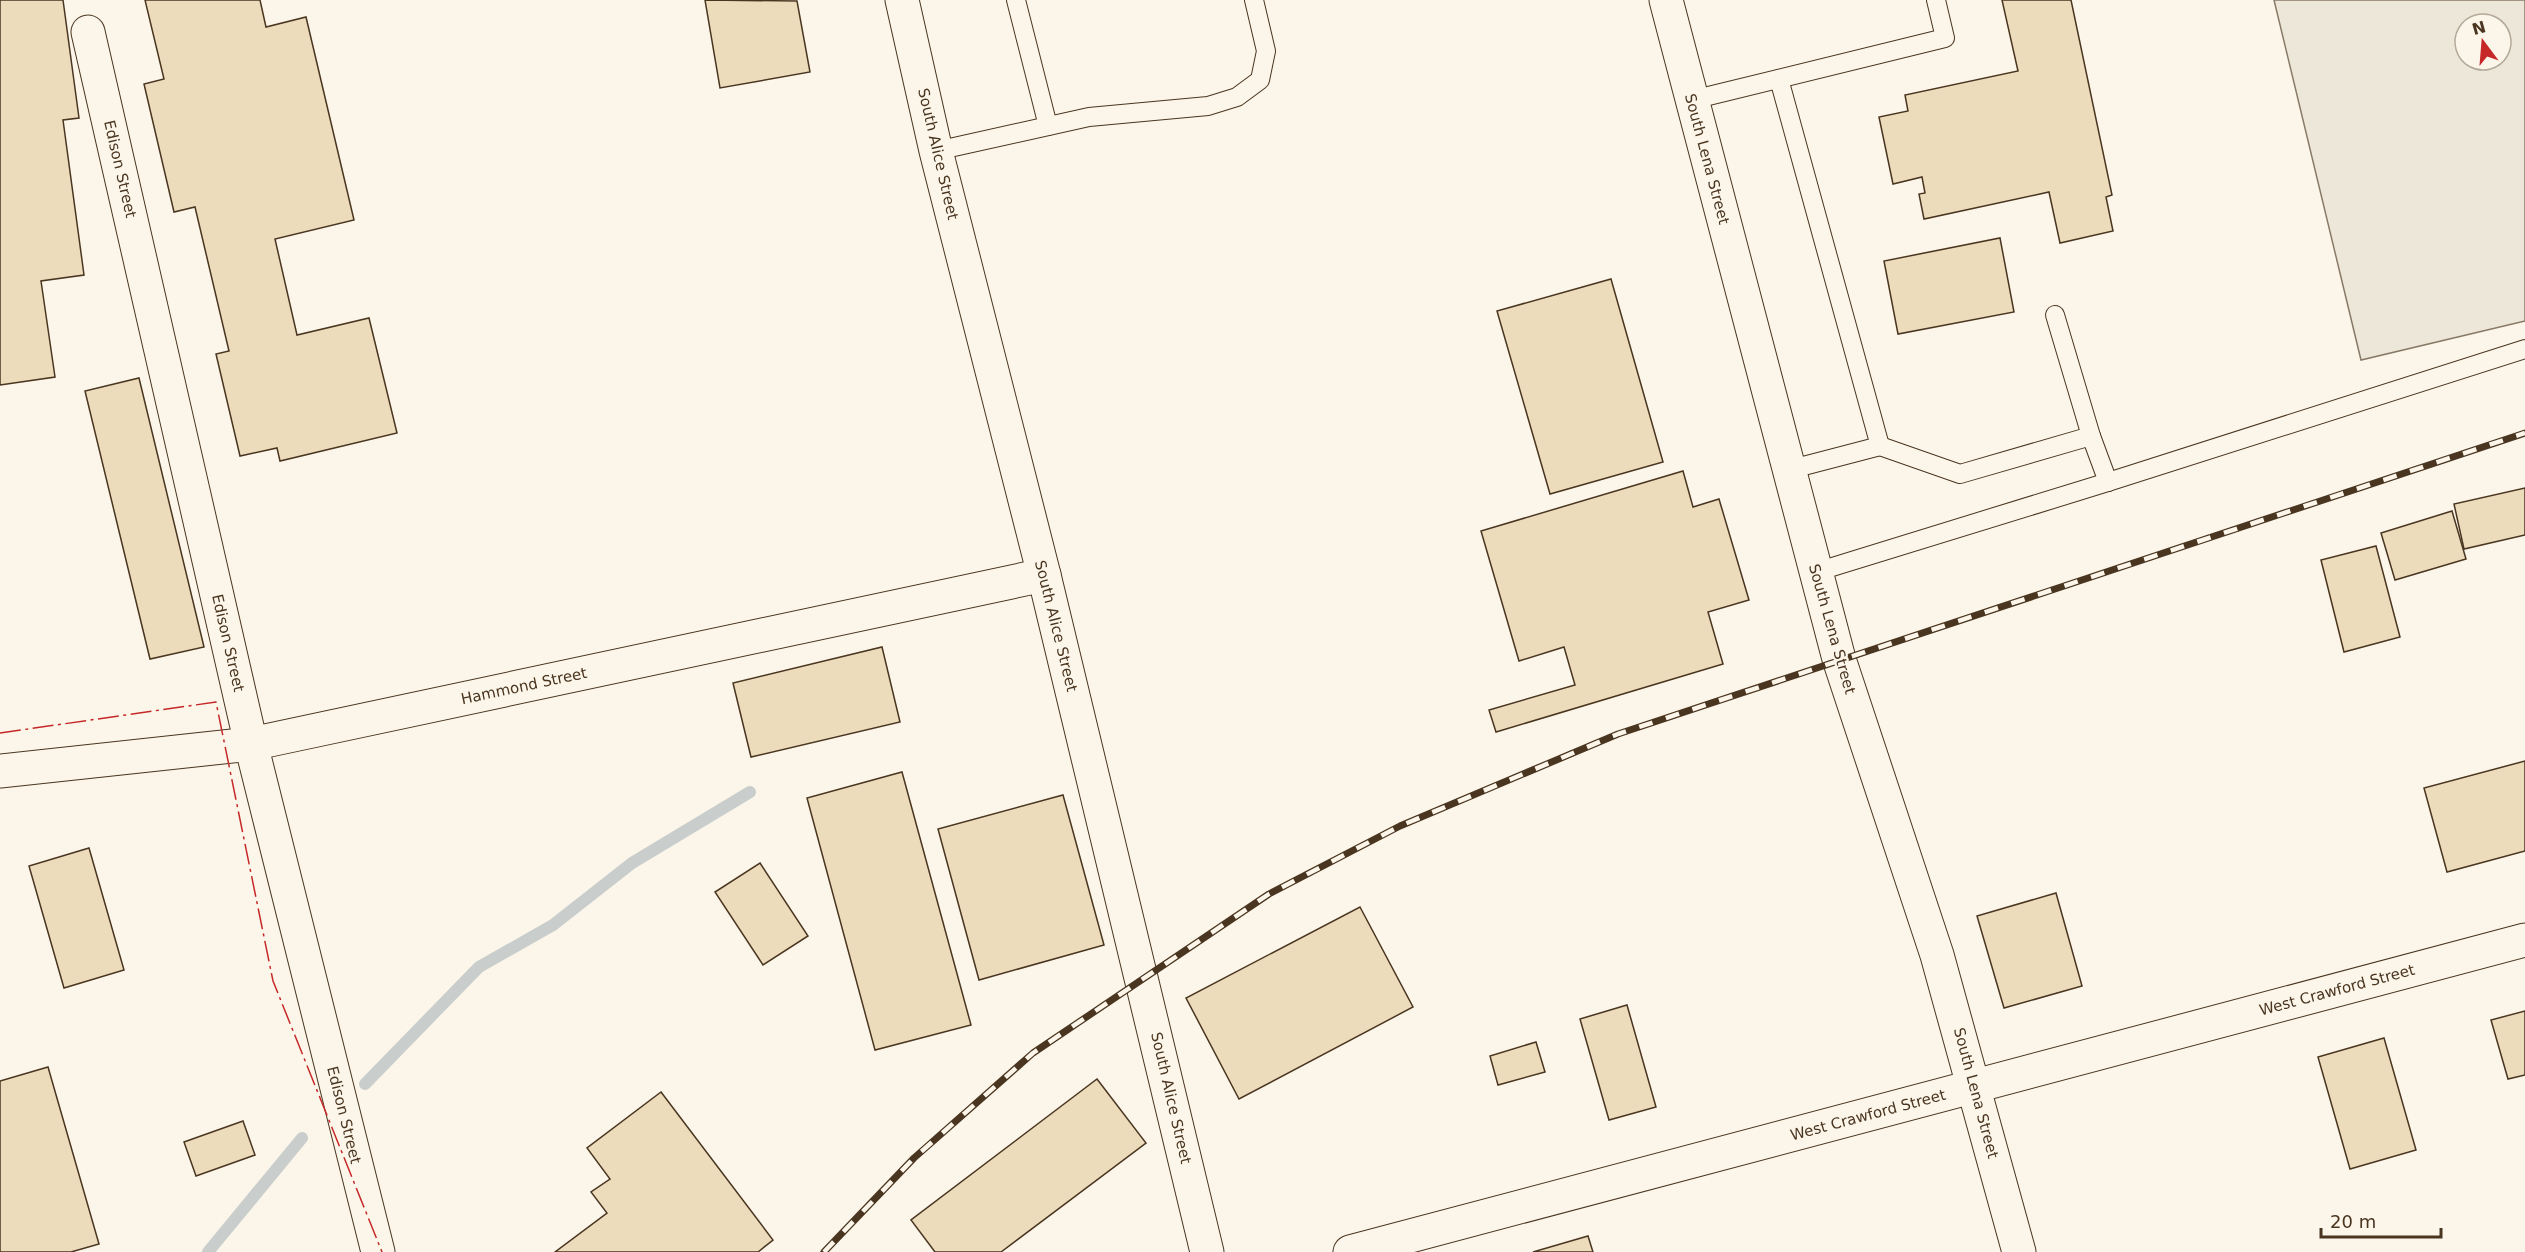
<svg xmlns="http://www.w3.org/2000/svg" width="2525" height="1252" viewBox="0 0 2525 1252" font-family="'DejaVu Sans',sans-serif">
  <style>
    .parking { fill: #ede7d9; stroke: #887966; stroke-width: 1.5; fill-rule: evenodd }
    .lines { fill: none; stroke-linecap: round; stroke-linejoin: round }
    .stream { stroke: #c9cecd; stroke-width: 12 }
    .building { fill: #ecdcbc; stroke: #4a3520; stroke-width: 1.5 }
    .lane-casing { stroke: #4a3520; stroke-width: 20 }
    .street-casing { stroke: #4a3520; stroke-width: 35 }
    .lane { stroke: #fbf6e9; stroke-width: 18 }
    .street { stroke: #fbf6e9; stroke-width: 33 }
    .rail-casing { stroke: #4a3520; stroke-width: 7 }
    .rail { stroke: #fbf6e9; stroke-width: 4.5; stroke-dasharray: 14; stroke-linecap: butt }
    .power { stroke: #c62828; stroke-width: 1.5; stroke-dasharray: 21 4.5 3 4.5; stroke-linecap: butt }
    .labels { text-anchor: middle; stroke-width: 4.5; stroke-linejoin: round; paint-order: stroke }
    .street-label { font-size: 15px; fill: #4a3520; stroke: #fbf6e9 }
  </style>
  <rect width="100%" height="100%" fill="#fbf6e9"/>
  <path class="parking" d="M 2274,0 L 2525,0 L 2525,321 L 2361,360 ZM 2465,24 L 2501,24 L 2501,60 L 2465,60 Z"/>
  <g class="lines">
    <g class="stream">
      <polyline points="365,1084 479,967 553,925 632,863 750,792"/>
      <polyline points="208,1252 302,1138"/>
    </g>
  </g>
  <g class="building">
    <polygon points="0,0 63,0 79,118 63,120 84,275 41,281 55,377 0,385"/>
    <polygon points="145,0 260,0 266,27 306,17 354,220 275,239 297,335 369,318 397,433 280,461 277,448 240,456 216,354 229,351 195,207 174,212 144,84 164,79"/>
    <polygon points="705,0 797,1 810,72 720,88"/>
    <polygon points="2002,0 2071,0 2112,195 2106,197 2113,231 2060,243 2049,192 1924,219 1919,194 1925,193 1922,177 1893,184 1879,117 1908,111 1905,95 2018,71"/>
    <polygon points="2000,238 2014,312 1898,334 1884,261"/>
    <polygon points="1611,279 1663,462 1550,494 1497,311"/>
    <polygon points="139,378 204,647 150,659 85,391"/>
    <polygon points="1683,471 1693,507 1719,499 1749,600 1708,612 1723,664 1496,732 1489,710 1575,685 1564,647 1519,661 1481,531"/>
    <polygon points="2525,488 2525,535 2464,549 2454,504"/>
    <polygon points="2452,511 2466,559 2395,580 2381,533"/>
    <polygon points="2376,546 2400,637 2344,652 2321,560"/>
    <polygon points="882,647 900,722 751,757 733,683"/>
    <polygon points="2525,761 2525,851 2447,872 2424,788"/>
    <polygon points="902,772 971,1025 875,1050 807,798"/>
    <polygon points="1063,795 1104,945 979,980 938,829"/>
    <polygon points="89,848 124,970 64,988 29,866"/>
    <polygon points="760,863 808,936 763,965 715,892"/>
    <polygon points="2056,893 2082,986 2004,1008 1977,916"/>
    <polygon points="1360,907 1413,1007 1239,1099 1186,998"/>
    <polygon points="1627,1005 1656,1107 1609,1120 1580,1019"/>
    <polygon points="2525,1011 2525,1075 2508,1079 2491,1020"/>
    <polygon points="2384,1038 2416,1150 2350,1169 2318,1057"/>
    <polygon points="1536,1042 1545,1072 1498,1085 1490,1056"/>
    <polygon points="48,1067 99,1244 71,1252 0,1252 0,1081"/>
    <polygon points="1097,1079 1146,1143 1001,1252 935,1252 911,1220"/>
    <polygon points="661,1092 773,1240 758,1252 555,1252 607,1213 591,1192 610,1179 587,1148"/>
    <polygon points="243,1121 255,1155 196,1176 184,1142"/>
    <polygon points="1588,1236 1593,1252 1533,1252"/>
  </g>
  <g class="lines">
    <g class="lane-casing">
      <g id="lane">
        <polyline points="1016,0 1048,126"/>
        <polyline points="1779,79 1880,446 1788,470"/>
        <polyline points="1692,100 1945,38 1936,0"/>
        <polyline points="936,151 1089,117 1208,106 1237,97 1260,80 1266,51 1254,0"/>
        <polyline points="2055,315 2091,436"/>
        <polyline points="1880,446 1960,474 2091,436 2108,482"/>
        <polyline points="1816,572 2108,482 2525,349"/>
      </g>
    </g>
    <g class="street-casing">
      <g id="street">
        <polyline points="902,0 936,151 1044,575 1207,1252"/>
        <polyline points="1666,0 1839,659 1937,955 2019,1252"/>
        <polyline points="88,32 251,744 378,1252"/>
        <polyline points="0,771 251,744 1044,575"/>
        <polyline points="1350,1252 2525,940"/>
      </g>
    </g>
    <use href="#lane" class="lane"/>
    <use href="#street" class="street"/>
    <g class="rail-casing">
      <polyline id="rail" points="824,1252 914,1158 1033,1053 1269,894 1400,826 1618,734 2525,433"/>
    </g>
    <use href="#rail" class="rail"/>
    <polyline class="power" points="0,733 216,702 273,981 382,1252"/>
  </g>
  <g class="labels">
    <g class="street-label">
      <text transform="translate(938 154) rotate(77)" y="5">South Alice Street</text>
      <text transform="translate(1707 159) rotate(75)" y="5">South Lena Street</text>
      <text transform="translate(120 169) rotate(77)" y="5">Edison Street</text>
      <text transform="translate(1056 626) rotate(76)" y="5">South Alice Street</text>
      <text transform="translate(1832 629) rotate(74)" y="5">South Lena Street</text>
      <text transform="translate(228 643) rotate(77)" y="5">Edison Street</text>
      <text transform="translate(524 686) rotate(-12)" y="5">Hammond Street</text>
      <text transform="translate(2337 990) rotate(-15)" y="5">West Crawford Street</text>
      <text transform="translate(1976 1093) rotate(75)" y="5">South Lena Street</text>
      <text transform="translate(1171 1098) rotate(77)" y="5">South Alice Street</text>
      <text transform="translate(344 1115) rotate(76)" y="5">Edison Street</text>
      <text transform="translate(1868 1115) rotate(-15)" y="5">West Crawford Street</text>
    </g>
  </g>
  <g transform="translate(2483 42) rotate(344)"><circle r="28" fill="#fbf6e9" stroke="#b4a999" stroke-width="1.5"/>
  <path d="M0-4.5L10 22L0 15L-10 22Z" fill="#c62828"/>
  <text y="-9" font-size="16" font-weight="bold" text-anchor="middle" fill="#4a3520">N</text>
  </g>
  <path d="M2321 1228v9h120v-9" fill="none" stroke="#4a3520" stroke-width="3"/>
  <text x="2330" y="1228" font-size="18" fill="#4a3520" stroke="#fbf6e9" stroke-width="4.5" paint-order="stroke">20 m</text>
</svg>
